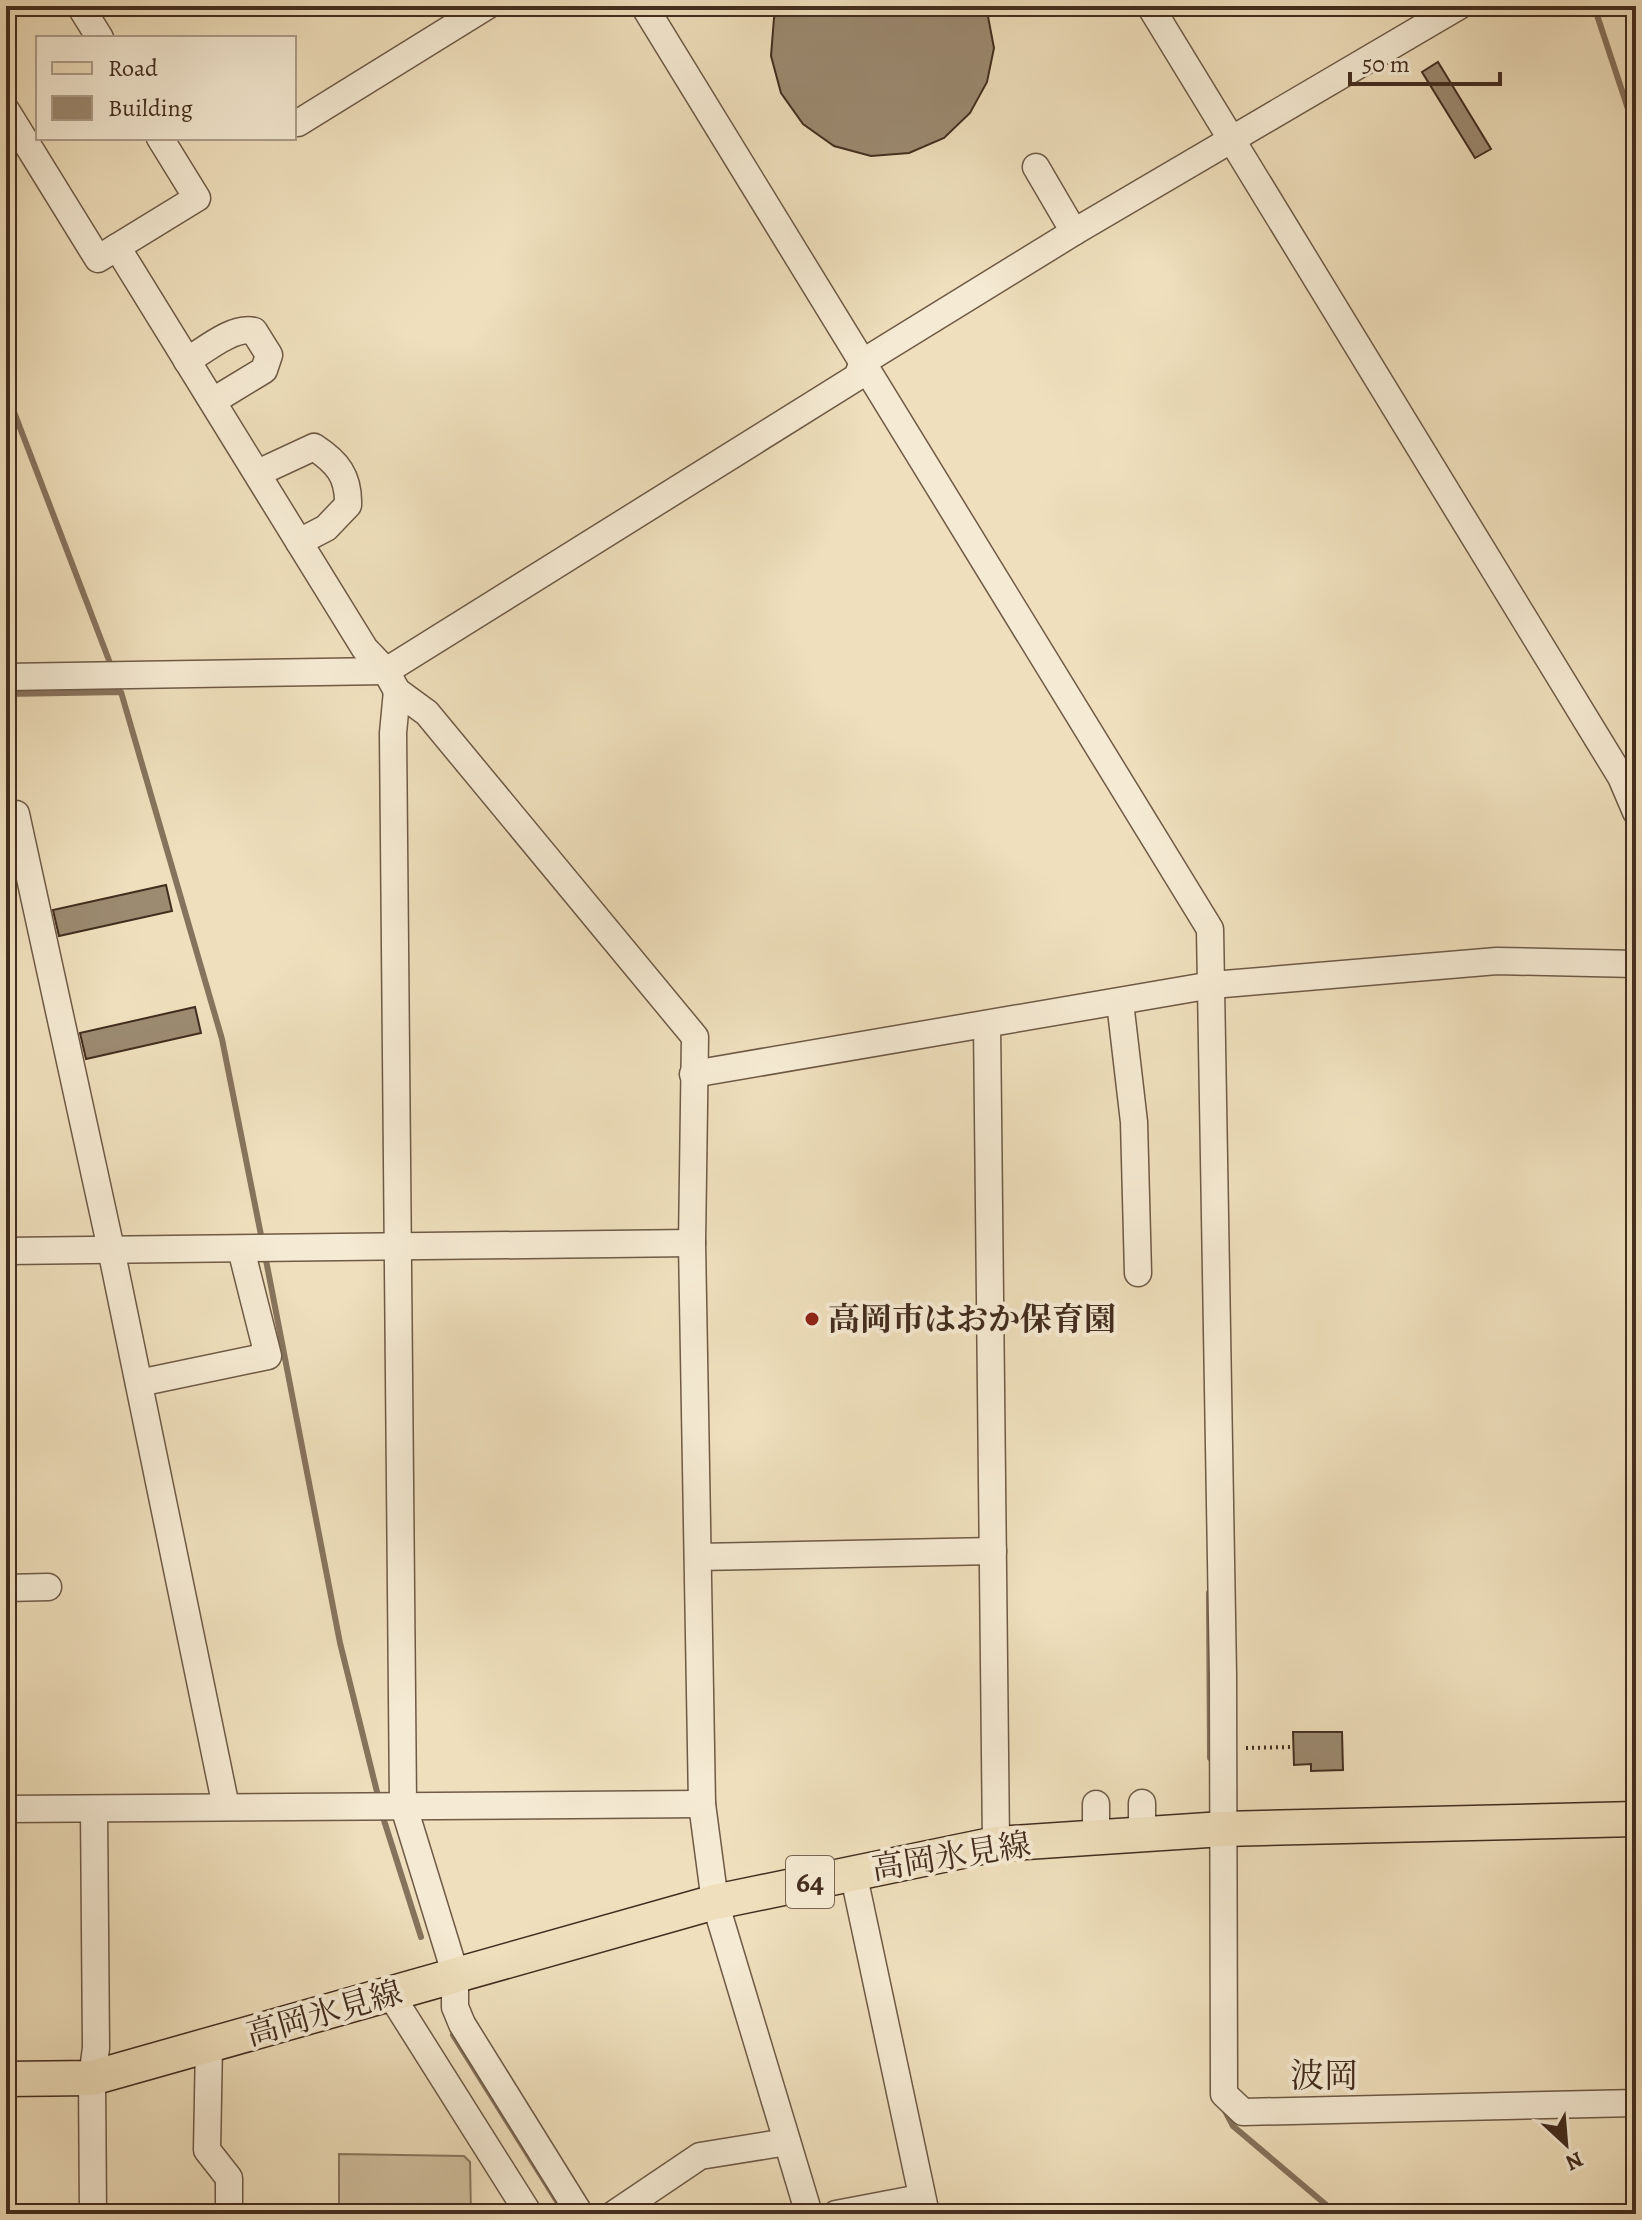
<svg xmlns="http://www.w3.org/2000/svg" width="1642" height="2220" viewBox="0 0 1642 2220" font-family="Alegreya,'Noto Serif JP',serif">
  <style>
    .green { fill: #d2c1a1; stroke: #8a7760; stroke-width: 2 }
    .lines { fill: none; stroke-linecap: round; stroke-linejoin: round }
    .stream { stroke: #87735d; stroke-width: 6 }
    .building { fill: #9c8a71; stroke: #432d1f; stroke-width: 2 }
    .minor-casing { stroke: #6e5a46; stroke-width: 29 }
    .major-casing { stroke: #432d1f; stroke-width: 37 }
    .path { stroke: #432d1f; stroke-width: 4; stroke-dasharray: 2 4; stroke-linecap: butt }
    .minor { stroke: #f5ead3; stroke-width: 26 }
    .major { stroke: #efdfbc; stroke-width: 34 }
    .poi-dot { fill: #8f2418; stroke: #f5ead3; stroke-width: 3 }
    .labels { text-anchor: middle; stroke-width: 8; stroke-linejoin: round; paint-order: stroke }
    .shield { fill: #f5ead3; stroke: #786655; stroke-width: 2 }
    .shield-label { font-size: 30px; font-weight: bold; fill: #432d1f }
    .poi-label { font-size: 32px; font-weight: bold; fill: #432d1f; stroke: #f5ead3; text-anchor: start }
    .street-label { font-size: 32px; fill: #432d1f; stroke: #f5ead3 }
    .neighbourhood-label { font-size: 34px; fill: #432d1f; stroke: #f5ead3 }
  </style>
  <rect width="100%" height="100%" fill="#efdfbc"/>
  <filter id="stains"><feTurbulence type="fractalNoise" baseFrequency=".0025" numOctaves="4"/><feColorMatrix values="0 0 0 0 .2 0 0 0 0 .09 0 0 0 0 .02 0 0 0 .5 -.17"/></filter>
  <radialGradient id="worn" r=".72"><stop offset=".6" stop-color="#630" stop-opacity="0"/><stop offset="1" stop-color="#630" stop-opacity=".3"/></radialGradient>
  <polygon class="green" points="339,2154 464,2156 470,2162 471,2214 339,2214"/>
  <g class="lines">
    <g class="stream">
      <polyline points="1594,6 1636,133"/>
      <polyline points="6,391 110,663"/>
      <polyline points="6,694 121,692 222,1039 262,1240"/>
      <polyline points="265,1255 340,1643 379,1800"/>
      <polyline points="1209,1593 1210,1758"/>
      <polyline points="382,1814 421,1937"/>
      <polyline points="453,2035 565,2214"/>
      <polyline points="1223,2107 1233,2126 1337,2214"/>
    </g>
  </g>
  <g class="building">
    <polygon points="779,6 986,6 994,48 987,82 970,113 944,138 909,153 871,156 834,146 803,124 781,93 771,56 774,18"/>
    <polygon points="1438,62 1491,149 1475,158 1422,72"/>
    <polygon points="166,885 172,911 59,936 53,910"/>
    <polygon points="195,1007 201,1033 86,1059 80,1033"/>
    <polygon points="1293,1732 1342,1732 1343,1770 1311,1771 1311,1764 1294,1765"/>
  </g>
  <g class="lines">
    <g class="minor-casing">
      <g id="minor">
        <polyline points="80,6 100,38"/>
        <polyline points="644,6 1210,929 1223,1675 1224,2094 1243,2112 1636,2103"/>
        <polyline points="1150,6 1621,777 1636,812"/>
        <polyline points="6,110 98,259 117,247 365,649 386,671 397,691 427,713 695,1037 692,1243 702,1804 715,1902 809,2214"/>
        <polyline points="298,123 487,6"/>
        <polyline points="1036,167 1074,232"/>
        <polyline points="117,247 197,198 160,138"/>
        <path d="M 187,361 C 205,350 233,326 254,331 L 269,355 L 264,370 L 213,401"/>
        <path d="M 258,473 L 314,447 C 337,462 349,476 348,505 L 326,528 L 299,542"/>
        <polyline points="6,677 386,671 857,377 863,362 1074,232 1459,6"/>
        <polyline points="397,691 393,733 403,1804 455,1973 455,2007 462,2024 580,2214"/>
        <polyline points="16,814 111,1249 226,1807"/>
        <polyline points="1120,1002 1134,1122 1138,1273"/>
        <polyline points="987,1024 996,1844"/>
        <polyline points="693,1074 1212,985 1497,961 1636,964"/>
        <polyline points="6,1251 692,1243"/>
        <polyline points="139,1383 268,1356 241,1249"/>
        <polyline points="698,1557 993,1551"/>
        <polyline points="6,1588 48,1587"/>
        <polyline points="1142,1803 1142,1833"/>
        <polyline points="6,1809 702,1804"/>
        <polyline points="1096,1837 1096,1804"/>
        <polyline points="853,1872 926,2214"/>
        <polyline points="391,1995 529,2214"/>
        <polyline points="209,2045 207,2150 229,2178 229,2214"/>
        <polyline points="93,2214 92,2078 96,2048 94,1810"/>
        <polyline points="614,2214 700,2156 787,2142"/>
        <polyline points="836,2214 920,2198"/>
      </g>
    </g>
    <g class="major-casing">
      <polyline id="major" points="6,2079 92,2078 715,1902 996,1844 1223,1829 1636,1819"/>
    </g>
    <polyline class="path" points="1246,1748 1293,1747"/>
    <use href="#minor" class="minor"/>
    <use href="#major" class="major"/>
  </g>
  <circle class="poi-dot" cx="812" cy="1319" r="8"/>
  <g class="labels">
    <rect class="shield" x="786" y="1856" width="48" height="52" rx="6"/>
    <g class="shield-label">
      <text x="810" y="1892">64</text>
    </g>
    <g class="poi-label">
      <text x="828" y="1330">高岡市はおか保育園</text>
    </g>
    <g class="street-label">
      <text transform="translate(951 1856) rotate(-9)" y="11">高岡氷見線</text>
      <text transform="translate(324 2013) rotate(-16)" y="11">高岡氷見線</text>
    </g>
    <g class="neighbourhood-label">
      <text x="1324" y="2087">波岡</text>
    </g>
  </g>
  <rect width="1642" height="2220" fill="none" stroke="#efdfbc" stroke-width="32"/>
  <rect x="8" y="8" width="1626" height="2204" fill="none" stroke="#432d1f" stroke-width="4"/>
  <rect x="16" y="16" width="1610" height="2188" fill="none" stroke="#432d1f" stroke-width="2"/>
  <rect x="36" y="36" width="260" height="104" fill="#f5ead3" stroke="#ae9e8b" stroke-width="2"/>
  <rect x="52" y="62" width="40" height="12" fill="#efdfbc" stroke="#ae9e8b" stroke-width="2"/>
  <text x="108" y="76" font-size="24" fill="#432d1f">Road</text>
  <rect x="52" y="96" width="40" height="24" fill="#9c8a71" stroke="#ae9e8b" stroke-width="2"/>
  <text x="108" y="116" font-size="24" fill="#432d1f">Building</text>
  <g transform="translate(1566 2144) rotate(154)" stroke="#f5ead3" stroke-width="6" paint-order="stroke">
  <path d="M0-6L14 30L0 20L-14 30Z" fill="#432d1f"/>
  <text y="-12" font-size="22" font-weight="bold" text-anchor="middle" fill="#432d1f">N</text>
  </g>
  <path d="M1350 72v12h150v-12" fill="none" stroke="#432d1f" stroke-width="4"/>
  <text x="1362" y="72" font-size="24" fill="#432d1f" stroke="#f5ead3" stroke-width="6" paint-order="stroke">50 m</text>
  <rect width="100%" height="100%" filter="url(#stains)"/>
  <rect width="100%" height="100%" fill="url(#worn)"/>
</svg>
